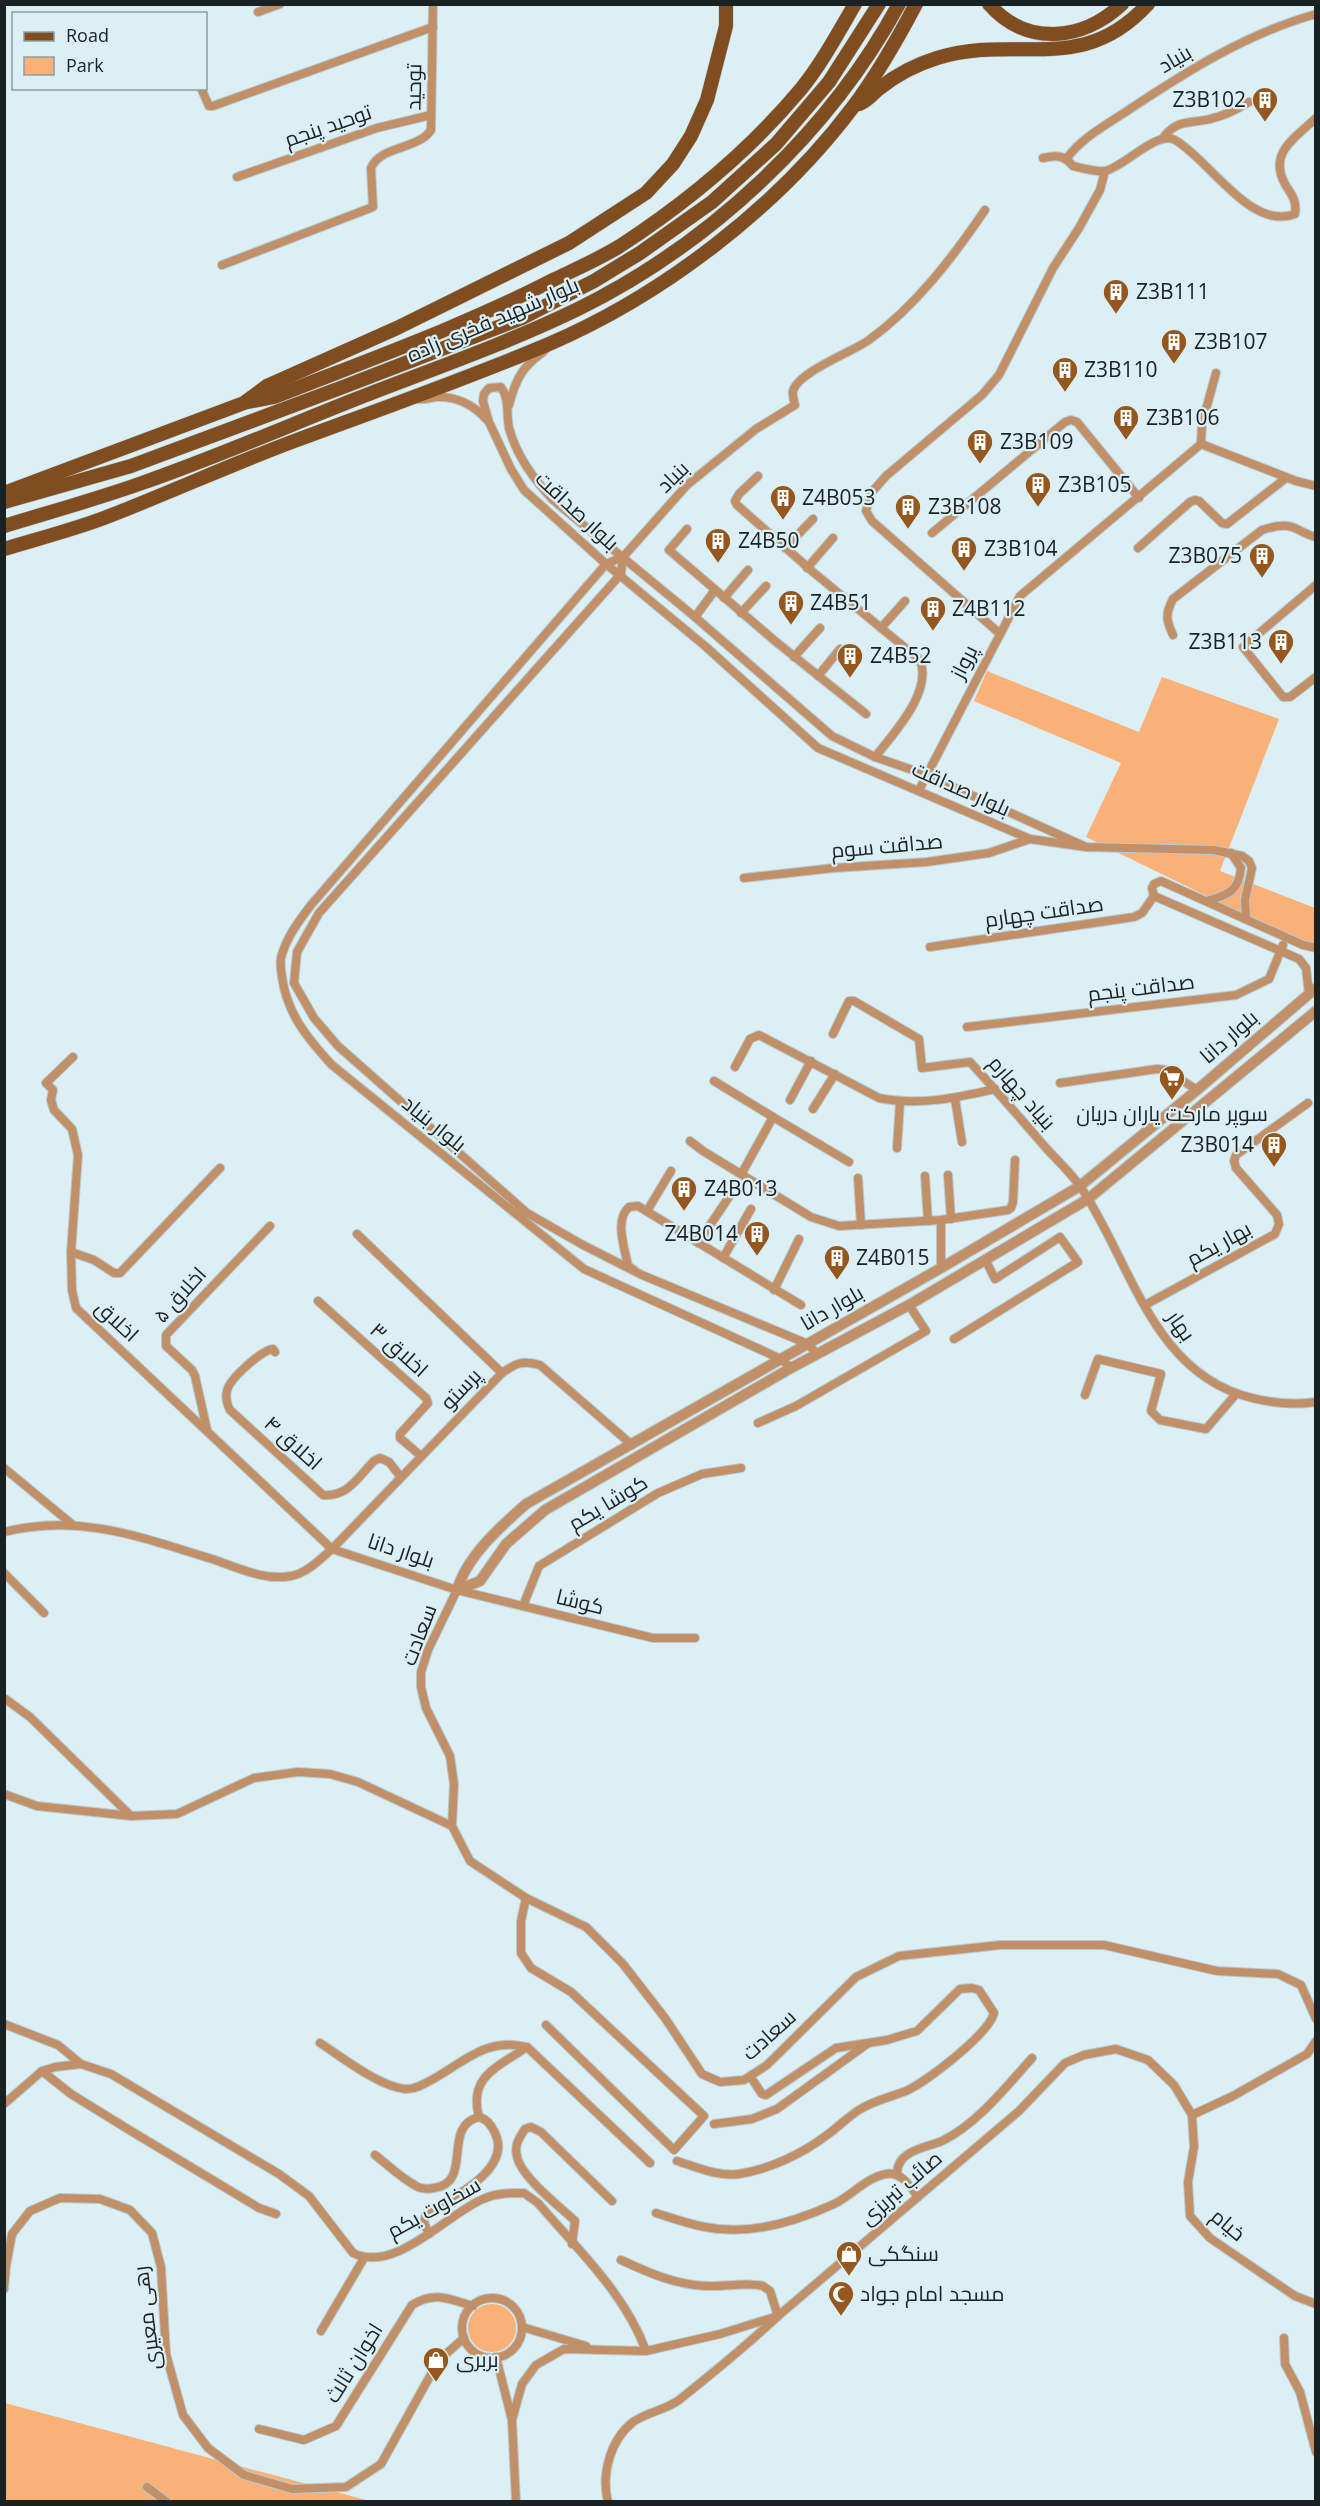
<svg xmlns="http://www.w3.org/2000/svg" width="1320" height="2506" viewBox="0 0 1320 2506" font-family="'Open Sans',Cairo,sans-serif">
  <style>
    .green { fill: #f9b178 }
    .lines { fill: none; stroke-linecap: round; stroke-linejoin: round }
    .minor-casing { stroke: #b8cacf; stroke-width: 10 }
    .tertiary-casing { stroke: #b8cacf; stroke-width: 12 }
    .primary-casing { stroke: #b8cacf; stroke-width: 15 }
    .minor { stroke: #c19069; stroke-width: 8 }
    .tertiary { stroke: #c19069; stroke-width: 10 }
    .primary { stroke: #804d20; stroke-width: 14 }
    .labels { text-anchor: middle; stroke-width: 4.5; stroke-linejoin: round; paint-order: stroke }
    .street-label { font-size: 21px; fill: #1a2123; stroke: #dbeff5 }
    .poi-label { font-size: 21px; fill: #1a2123; stroke: #dbeff5; text-anchor: start }
  </style>
  <rect width="100%" height="100%" fill="#dbeff5"/>
  <g class="green">
    <polygon points="987,671 1139,732 1162,677 1279,719 1220,871 1315,908 1315,949 1086,837 1121,763 974,701"/>
    <circle cx="492" cy="2328" r="24"/>
    <polygon points="5,2403 370,2501 5,2501"/>
  </g>
  <g class="lines">
    <g class="minor-casing">
      <g id="minor">
        <polyline points="258,12 280,4"/>
        <polyline points="201,88 209,106 213,106 433,27"/>
        <path d="M 1163,138 C 1177,119 1189,124 1210,119 C 1224,116 1236,110 1249,102"/>
        <path d="M 1043,158 C 1057,155 1064,155 1073,166 C 1082,168 1095,172 1105,171 C 1124,167 1157,130 1175,140 C 1210,160 1250,231 1295,214 C 1297,200 1292,196 1285,184 C 1268,153 1295,138 1316,118"/>
        <path d="M 1067,158 C 1081,139 1104,126 1124,113 C 1184,73 1245,34 1316,14"/>
        <polyline points="237,177 377,128 431,115"/>
        <path d="M 222,265 L 373,207 L 371,168 C 381,145 418,150 431,130 L 433,4"/>
        <path d="M 417,399 C 424,400 429,398 436,397 C 456,396 474,405 487,420"/>
        <path d="M 509,405 C 513,390 518,374 530,363 C 537,355 544,354 550,344"/>
        <polyline points="1201,444 1202,424 1216,373"/>
        <path d="M 758,476 L 739,494 L 735,501 L 737,505 L 813,572 L 920,660 C 933,692 893,734 875,757"/>
        <polyline points="687,529 669,550 775,641 866,714"/>
        <polyline points="932,533 1065,422 1071,420 1077,422 1139,498"/>
        <polyline points="785,548 813,519"/>
        <polyline points="1138,548 1190,502 1195,500 1199,501 1222,523 1227,524 1286,478"/>
        <path d="M 623,557 L 606,564 L 311,905 C 298,922 286,938 281,958 C 280,964 281,971 282,977 C 287,1014 308,1039 332,1065 L 584,1269 L 781,1359 L 791,1368"/>
        <polyline points="807,568 833,538"/>
        <polyline points="1316,585 1243,647 1283,697 1290,697 1316,677"/>
        <polyline points="724,598 748,570"/>
        <polyline points="741,613 766,586"/>
        <polyline points="695,617 715,590"/>
        <polyline points="881,628 905,601"/>
        <polyline points="999,633 872,521 866,511 871,493 886,476 982,395 999,375 1053,268 1079,228 1100,190 1105,171"/>
        <path d="M 1173,635 C 1166,620 1165,614 1173,599 L 1262,530 C 1272,527 1282,524 1292,527 C 1301,530 1306,535 1316,537"/>
        <polyline points="794,657 820,628"/>
        <polyline points="818,676 840,649"/>
        <polyline points="919,790 1020,596 1201,444 1296,481 1316,486"/>
        <path d="M 1086,847 L 927,775 L 875,757 L 832,736 L 695,617 L 553,500 C 534,479 517,457 509,428 C 506,414 510,400 501,387 L 489,388 L 484,394 L 483,401 L 489,422 L 511,469 L 524,490 L 606,564 L 705,646 L 818,748 L 1030,839 L 1086,847 L 1214,850 L 1242,856 L 1249,861 L 1252,868 L 1245,900 L 1246,918"/>
        <polyline points="744,878 834,868 927,862 989,853 1030,839"/>
        <path d="M 1207,901 C 1227,895 1239,892 1241,868 L 1231,853"/>
        <polyline points="930,947 1134,917 1142,913 1154,896"/>
        <polyline points="1309,994 1306,968 1299,959 1154,896 1152,888 1154,884 1161,881 1303,945 1316,948"/>
        <polyline points="967,1027 1236,995 1269,979 1283,945"/>
        <path d="M 833,1034 L 849,1001 L 854,1001 L 919,1039 L 922,1068 L 970,1062 C 996,1090 1021,1119 1046,1148 C 1058,1161 1072,1174 1082,1189 C 1132,1265 1153,1374 1252,1398 C 1272,1403 1295,1405 1316,1402"/>
        <polyline points="73,1057 46,1083 53,1090 51,1100 54,1110 72,1129 78,1155 71,1252 72,1290 76,1308 332,1549 457,1590 653,1638 695,1638"/>
        <path d="M 735,1067 L 750,1039 L 759,1035 L 879,1098 C 919,1106 956,1098 995,1089"/>
        <polyline points="714,1081 773,1117 742,1173"/>
        <polyline points="1060,1083 1157,1069 1166,1070 1197,1090"/>
        <polyline points="955,1099 962,1142"/>
        <polyline points="790,1100 811,1061"/>
        <polyline points="813,1109 835,1074"/>
        <polyline points="773,1117 849,1162"/>
        <polyline points="690,1141 703,1151 811,1217 839,1226 941,1220 1008,1210 1011,1208 1013,1202 1015,1160"/>
        <polyline points="897,1148 900,1102"/>
        <polyline points="948,1175 951,1219"/>
        <polyline points="925,1176 928,1221"/>
        <polyline points="858,1178 861,1225"/>
        <polyline points="647,1211 671,1171"/>
        <polyline points="941,1220 941,1268"/>
        <polyline points="357,1234 502,1373"/>
        <polyline points="698,1243 729,1197"/>
        <polyline points="71,1252 94,1260 114,1273 120,1273 220,1168"/>
        <polyline points="723,1258 751,1209"/>
        <path d="M 634,1270 L 628,1266 C 625,1249 614,1220 629,1207 L 638,1206 L 801,1305"/>
        <polyline points="774,1290 799,1239"/>
        <polyline points="318,1301 426,1398 428,1403 400,1434 400,1438 421,1456"/>
        <polyline points="1145,1305 1275,1234 1279,1224 1277,1215 1236,1168 1234,1161 1236,1155 1308,1103"/>
        <polyline points="954,1339 1078,1262 1060,1237 995,1279 986,1261"/>
        <path d="M 275,1352 L 273,1349 C 262,1350 229,1379 227,1391 C 225,1398 227,1404 230,1410 L 323,1495 C 348,1497 357,1478 374,1461 L 380,1458 L 389,1462 L 400,1476"/>
        <path d="M 817,1354 L 808,1344 L 642,1275 L 583,1245 L 527,1213 L 338,1046 L 314,1018 L 294,983 L 297,952 L 319,913 L 621,574 L 623,557 L 687,485 L 756,429 L 795,405 C 794,401 792,395 793,391 C 798,372 852,352 869,340 C 916,306 953,257 985,210"/>
        <polyline points="1085,1395 1098,1359 1161,1374 1151,1411 1160,1420 1206,1429 1236,1394"/>
        <polyline points="758,1423 796,1406 926,1331 909,1305"/>
        <polyline points="207,1430 195,1376 192,1370 166,1346 166,1335 270,1226"/>
        <polyline points="4,1468 73,1525"/>
        <path d="M 4,1532 C 81,1513 143,1538 215,1560 C 238,1568 265,1581 291,1576 C 307,1573 319,1560 332,1549 L 502,1373 C 516,1363 523,1360 540,1365 L 632,1445"/>
        <polyline points="4,1573 44,1613"/>
        <polyline points="457,1590 428,1650 421,1672 421,1687 426,1708 450,1756 454,1784 452,1826 470,1861 526,1898 586,1927 623,1964 665,2018 702,2074 720,2082 744,2080 767,2065 856,1977 899,1956 1000,1945 1104,1945 1217,1971 1278,1974 1301,1985 1316,2019"/>
        <polyline points="523,1606 539,1566 658,1493 702,1474 741,1468"/>
        <polyline points="4,1698 30,1717 131,1816"/>
        <polyline points="4,1794 37,1806 131,1816 177,1814 254,1778 298,1772 330,1774 358,1782 452,1826"/>
        <polyline points="526,1898 521,1921 521,1953 531,1968 571,1992 704,2116 674,2150 546,2025"/>
        <path d="M 4,2024 L 58,2045 L 81,2064 L 111,2074 L 279,2174 L 309,2196 L 353,2253 C 395,2274 447,2214 483,2199 C 496,2193 509,2193 524,2193 L 538,2203 C 577,2249 625,2293 646,2351"/>
        <path d="M 320,2043 C 342,2057 378,2086 405,2089 C 415,2090 426,2083 435,2078 C 466,2060 489,2037 527,2047"/>
        <polyline points="42,2071 71,2094 131,2131 259,2208 276,2214"/>
        <polyline points="4,2104 42,2071 55,2067 81,2064"/>
        <polyline points="1192,2115 1233,2096 1307,2054 1316,2041"/>
        <path d="M 479,2117 C 468,2076 498,2067 527,2047 L 650,2163"/>
        <polyline points="714,2124 752,2119 777,2109 867,2044"/>
        <path d="M 375,2155 C 388,2165 401,2178 416,2186 C 421,2189 429,2189 434,2188 C 474,2183 441,2126 479,2117 C 487,2119 492,2126 495,2133 C 513,2170 451,2198 426,2214 L 424,2223 L 429,2234"/>
        <path d="M 677,2161 C 696,2167 719,2177 739,2174 C 770,2169 802,2154 827,2135 C 838,2127 848,2117 859,2110 C 872,2101 891,2097 906,2091 C 926,2082 989,2034 994,2013 L 979,1990 L 972,1988 L 960,1989 L 917,2031 L 887,2040 L 836,2048 L 766,2095 L 762,2094 L 750,2076"/>
        <path d="M 897,2174 C 897,2150 926,2148 942,2141 C 977,2124 1007,2086 1032,2058"/>
        <path d="M 656,2213 C 672,2218 688,2224 705,2227 C 748,2236 795,2222 834,2204 C 851,2196 867,2177 886,2174 C 901,2171 910,2186 918,2197"/>
        <path d="M 572,2244 L 575,2221 C 559,2206 520,2176 517,2156 C 514,2146 519,2138 525,2129 L 531,2127 L 541,2132 L 612,2201"/>
        <polyline points="4,2289 6,2266 12,2234 30,2211 60,2198 100,2199 130,2210 152,2233 161,2267 166,2354 183,2415 208,2448 244,2475 292,2489 346,2487 381,2464 439,2360 464,2338"/>
        <circle cx="492" cy="2328" r="30"/>
        <polyline points="522,2327 586,2346"/>
        <polyline points="321,2331 364,2258"/>
        <polyline points="1284,2338 1285,2364 1300,2392 1316,2452"/>
        <polyline points="496,2357 512,2420 516,2502"/>
        <polyline points="512,2420 522,2384 536,2365 564,2349 646,2351 720,2334 778,2316 1019,2111 1065,2063 1084,2055 1116,2049 1148,2060 1174,2085 1192,2115 1194,2147 1188,2182 1190,2216 1210,2238 1226,2249 1295,2296 1316,2304"/>
        <path d="M 259,2429 L 304,2440 L 336,2426 L 412,2305 C 435,2291 449,2299 473,2306"/>
        <polyline points="147,2487 167,2502"/>
        <path d="M 608,2502 C 601,2475 610,2440 633,2422 C 647,2412 666,2410 679,2400 C 713,2373 746,2346 778,2316 L 770,2291 L 763,2286 C 745,2282 726,2287 707,2286 C 676,2285 649,2273 621,2260"/>
      </g>
    </g>
    <g class="tertiary-casing">
      <g id="tertiary">
        <path d="M 457,1590 C 467,1556 500,1527 526,1504 L 941,1268 L 1080,1186 L 1197,1090 L 1316,988"/>
        <polyline points="457,1590 480,1581 506,1544 545,1510 791,1368 909,1305 1088,1199 1316,1011"/>
      </g>
    </g>
    <g class="primary-casing">
      <g id="primary">
        <path d="M 989,4 C 1026,47 1083,41 1122,4"/>
        <path d="M 859,104 C 868,101 872,94 880,88 C 896,75 918,64 937,58 C 1018,33 1081,77 1148,4"/>
        <path d="M 248,402 L 274,397 C 368,360 464,326 555,279 C 576,269 599,259 620,246 C 686,203 750,150 801,89 C 822,63 838,33 855,4"/>
        <polyline points="4,493 244,403 267,386 397,328 569,243 646,193 673,164 691,136 707,100 726,26 726,4"/>
        <polyline points="4,502 131,466 343,387 522,318 594,281 640,253 712,202 776,144 829,82 879,4"/>
        <path d="M 4,526 C 50,512 97,499 142,483 C 214,458 285,427 356,399 C 430,370 506,344 578,309 C 710,244 829,133 899,4"/>
        <path d="M 4,549 C 37,539 72,530 104,518 C 169,493 232,464 297,440 C 381,409 466,379 549,344 C 663,295 778,207 853,107 C 877,75 897,40 916,4"/>
      </g>
    </g>
    <use href="#minor" class="minor"/>
    <use href="#tertiary" class="tertiary"/>
    <use href="#primary" class="primary"/>
  </g>
  <defs>
    <g id="building-pin" transform="scale(1.35)"><path d="M0 17L-7.5 6A9.5 9.5 0 1 1 7.5 6Z" fill="#95571d" stroke="#dbeff5"/><path d="M-4-6H4V6H1V3H-1V6H-4ZM-2.5-4.3h1.7v1.8h-1.7ZM.8-4.3h1.7v1.8H.8ZM-2.5-1h1.7V.8h-1.7ZM.8-1h1.7V.8H.8Z" fill="#fff"/></g>
    <g id="supermarket-pin" transform="scale(1.35)"><path d="M0 17L-7.5 6A9.5 9.5 0 1 1 7.5 6Z" fill="#95571d" stroke="#dbeff5"/><path d="M-6-5.5h2.5l.6 2H6L4.5 2H-2.5L-4.4-4H-6ZM-1.5 3.2a1.3 1.3 0 1 0 .1 0ZM3 3.2a1.3 1.3 0 1 0 .1 0Z" fill="#fff"/></g>
    <g id="shop-pin" transform="scale(1.35)"><path d="M0 17L-7.5 6A9.5 9.5 0 1 1 7.5 6Z" fill="#95571d" stroke="#dbeff5"/><path d="M-5-2.5h2.3a2.7 3.5 0 0 1 5.4 0H5L5.5 6h-11ZM-1.5-2.5h3a1.5 2.3 0 0 0-3 0Z" fill="#fff"/></g>
    <g id="mosque-pin" transform="scale(1.35)"><path d="M0 17L-7.5 6A9.5 9.5 0 1 1 7.5 6Z" fill="#95571d" stroke="#dbeff5"/><path d="M3.5-4.9A6 6 0 1 0 3.5 4.9A5 5 0 1 1 3.5-4.9Z" fill="#fff"/></g>
  </defs>
  <g fill-rule="evenodd">
    <use href="#building-pin" x="1265" y="100"/>
    <use href="#building-pin" x="1116" y="292"/>
    <use href="#building-pin" x="1174" y="342"/>
    <use href="#building-pin" x="1065" y="370"/>
    <use href="#building-pin" x="1126" y="418"/>
    <use href="#building-pin" x="980" y="442"/>
    <use href="#building-pin" x="1038" y="485"/>
    <use href="#building-pin" x="783" y="498"/>
    <use href="#building-pin" x="908" y="507"/>
    <use href="#building-pin" x="718" y="541"/>
    <use href="#building-pin" x="964" y="549"/>
    <use href="#building-pin" x="1262" y="556"/>
    <use href="#building-pin" x="791" y="603"/>
    <use href="#building-pin" x="933" y="609"/>
    <use href="#building-pin" x="1281" y="642"/>
    <use href="#building-pin" x="850" y="656"/>
    <use href="#supermarket-pin" x="1172" y="1078"/>
    <use href="#building-pin" x="1274" y="1145"/>
    <use href="#building-pin" x="684" y="1189"/>
    <use href="#building-pin" x="757" y="1234"/>
    <use href="#building-pin" x="837" y="1258"/>
    <use href="#shop-pin" x="849" y="2254"/>
    <use href="#mosque-pin" x="841" y="2294"/>
    <use href="#shop-pin" x="436" y="2360"/>
  </g>
  <g class="labels">
    <g class="street-label">
      <text transform="translate(1175 59) rotate(-30)" y="7">بنیاد</text>
      <text transform="translate(414 87) rotate(-89)" y="7">توحید</text>
      <text transform="translate(328 126) rotate(-19)" y="7">توحید پنجم</text>
      <text transform="translate(493 320) rotate(-23)" y="7">بلوار شهید فخری زاده</text>
      <text transform="translate(673 477) rotate(-44)" y="7">بنیاد</text>
      <text transform="translate(577 511) rotate(43)" y="7">بلوار صداقت</text>
      <text transform="translate(964 662) rotate(-63)" y="7">پرواز</text>
      <text transform="translate(961 789) rotate(24)" y="7">بلوار صداقت</text>
      <text transform="translate(887 846) rotate(-5)" y="7">صداقت سوم</text>
      <text transform="translate(1044 912) rotate(-8)" y="7">صداقت چهارم</text>
      <text transform="translate(1141 988) rotate(-7)" y="7">صداقت پنجم</text>
      <text transform="translate(1229 1037) rotate(-41)" y="7">بلوار دانا</text>
      <text transform="translate(1022 1093) rotate(49)" y="7">بنیاد چهارم</text>
      <text transform="translate(434 1124) rotate(39)" y="7">بلوار بنیاد</text>
      <text transform="translate(1219 1244) rotate(-29)" y="7">بهار یکم</text>
      <text transform="translate(180 1295) rotate(-48)" y="7">اخلاق ۵</text>
      <text transform="translate(832 1308) rotate(-30)" y="7">بلوار دانا</text>
      <text transform="translate(117 1321) rotate(43)" y="7">اخلاق</text>
      <text transform="translate(1181 1326) rotate(55)" y="7">بهار</text>
      <text transform="translate(399 1350) rotate(42)" y="7">اخلاق ۳</text>
      <text transform="translate(461 1389) rotate(-46)" y="7">پرستو</text>
      <text transform="translate(293 1443) rotate(42)" y="7">اخلاق ۴</text>
      <text transform="translate(608 1503) rotate(-31)" y="7">کوشا یکم</text>
      <text transform="translate(401 1551) rotate(18)" y="7">بلوار دانا</text>
      <text transform="translate(580 1602) rotate(14)" y="7">کوشا</text>
      <text transform="translate(419 1635) rotate(-69)" y="7">سعادت</text>
      <text transform="translate(769 2035) rotate(-42)" y="7">سعادت</text>
      <text transform="translate(901 2188) rotate(-41)" y="7">صائب تبریزی</text>
      <text transform="translate(434 2208) rotate(-29)" y="7">سخاوت یکم</text>
      <text transform="translate(1228 2225) rotate(40)" y="7">خیام</text>
      <text transform="translate(147 2318) rotate(-97)" y="7">رهی معیری</text>
      <text transform="translate(354 2363) rotate(-58)" y="7">اخوان ثالث</text>
    </g>
    <g class="poi-label">
      <text x="1246" y="107" text-anchor="end">Z3B102</text>
      <text x="1136" y="299">Z3B111</text>
      <text x="1194" y="349">Z3B107</text>
      <text x="1084" y="377">Z3B110</text>
      <text x="1146" y="425">Z3B106</text>
      <text x="1000" y="449">Z3B109</text>
      <text x="1058" y="492">Z3B105</text>
      <text x="802" y="505">Z4B053</text>
      <text x="928" y="514">Z3B108</text>
      <text x="738" y="548">Z4B50</text>
      <text x="984" y="556">Z3B104</text>
      <text x="1242" y="563" text-anchor="end">Z3B075</text>
      <text x="810" y="610">Z4B51</text>
      <text x="952" y="616">Z4B112</text>
      <text x="1262" y="649" text-anchor="end">Z3B113</text>
      <text x="870" y="663">Z4B52</text>
      <text x="1172" y="1121" text-anchor="middle">سوپر مارکت یاران دریان</text>
      <text x="1254" y="1152" text-anchor="end">Z3B014</text>
      <text x="704" y="1196">Z4B013</text>
      <text x="738" y="1241" text-anchor="end">Z4B014</text>
      <text x="856" y="1265">Z4B015</text>
      <text x="868" y="2261">سنگکی</text>
      <text x="860" y="2301">مسجد امام جواد</text>
      <text x="456" y="2367">بربری</text>
    </g>
  </g>
  <rect width="1320" height="2506" fill="none" stroke="#1a2123" stroke-width="12"/>
  <rect x="12" y="12" width="195" height="78" fill="#dbeff5" stroke="#8e9da1" stroke-width="1.5"/>
  <rect x="24" y="32" width="30" height="9" fill="#804d20" stroke="#8e9da1" stroke-width="1.5"/>
  <text x="66" y="42" font-size="18" fill="#1a2123">Road</text>
  <rect x="24" y="57" width="30" height="18" fill="#f9b178" stroke="#8e9da1" stroke-width="1.5"/>
  <text x="66" y="72" font-size="18" fill="#1a2123">Park</text>
</svg>
